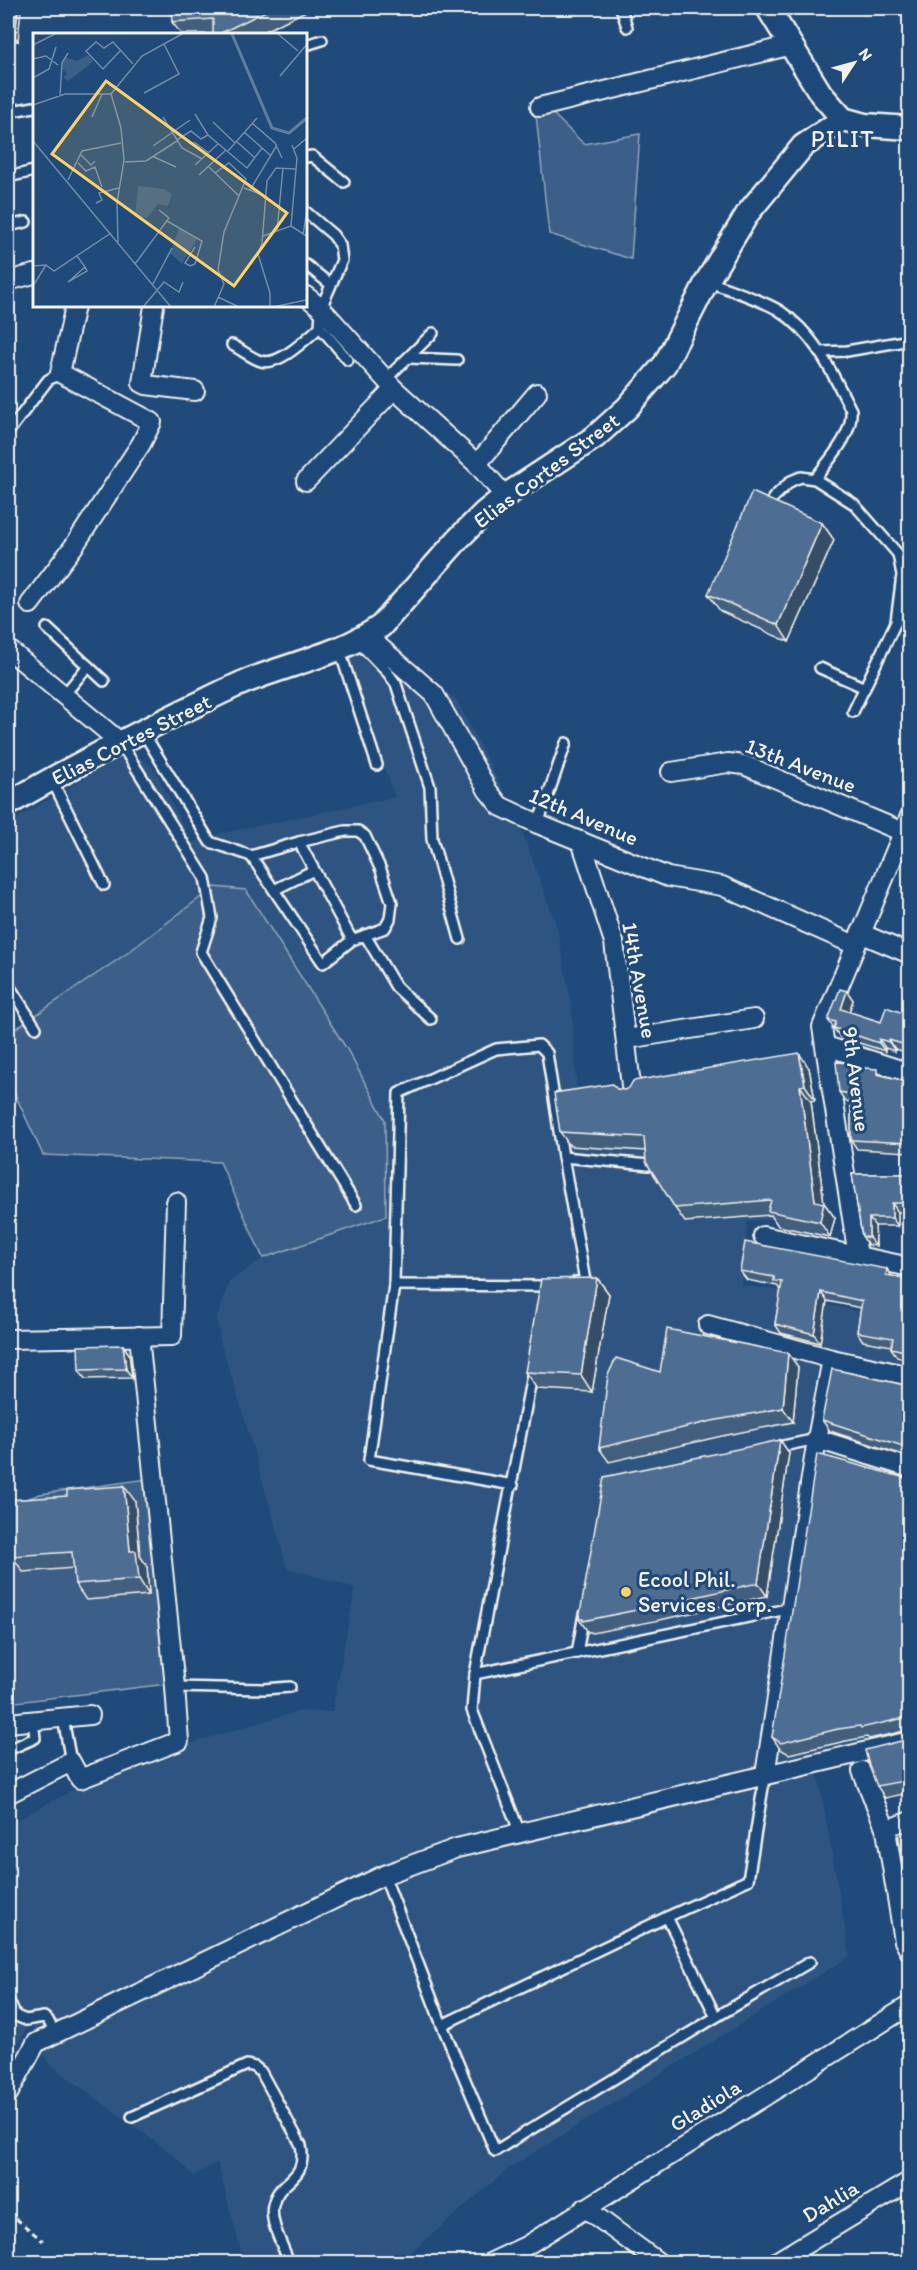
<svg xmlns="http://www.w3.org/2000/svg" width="917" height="2270" viewBox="0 0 917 2270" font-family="Itim,sans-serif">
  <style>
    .built { fill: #2d5581 }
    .green { fill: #3a5f88; stroke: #97a8b8; stroke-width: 1.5 }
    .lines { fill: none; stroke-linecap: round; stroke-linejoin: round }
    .service-casing { stroke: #f4f1e8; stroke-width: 14 }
    .minor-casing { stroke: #f4f1e8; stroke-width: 22 }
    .tertiary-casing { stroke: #f4f1e8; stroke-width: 27 }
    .path { stroke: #f4f1e8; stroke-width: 3; stroke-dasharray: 6 4.5; stroke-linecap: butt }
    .service { stroke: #1f4a7a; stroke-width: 9 }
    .minor { stroke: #1f4a7a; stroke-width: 18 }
    .tertiary { stroke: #1f4a7a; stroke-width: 22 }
    .wall { fill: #425f7e; stroke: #f4f1e8; stroke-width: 1.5 }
    .shaded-wall { fill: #364d66; stroke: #f4f1e8; stroke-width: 1.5 }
    .building { fill: #4d6e92; stroke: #f4f1e8; stroke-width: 1.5 }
    .poi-dot { fill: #ffd166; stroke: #1f4a7a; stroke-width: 2 }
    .labels { text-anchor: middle; stroke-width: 6; stroke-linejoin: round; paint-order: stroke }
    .street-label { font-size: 22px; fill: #f4f1e8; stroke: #1f4a7a }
    .poi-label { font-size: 22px; fill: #f4f1e8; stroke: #1f4a7a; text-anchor: start }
    .neighbourhood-label { font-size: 24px; letter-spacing: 1.5px; fill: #f4f1e8; stroke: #1f4a7a }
    .inset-river { fill: none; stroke: #627e9d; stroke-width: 3 }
    .inset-road { fill: none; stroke: #748da6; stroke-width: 1.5 }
    .view { fill: #ffd166; fill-opacity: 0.15; stroke: #ffd166; stroke-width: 3 }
    .inset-edge { fill: none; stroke: #f4f1e8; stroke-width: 3 }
  </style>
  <rect width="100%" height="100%" fill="#1f4a7a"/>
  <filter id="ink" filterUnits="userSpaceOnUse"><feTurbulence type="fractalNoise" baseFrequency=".0167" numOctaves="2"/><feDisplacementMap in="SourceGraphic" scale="12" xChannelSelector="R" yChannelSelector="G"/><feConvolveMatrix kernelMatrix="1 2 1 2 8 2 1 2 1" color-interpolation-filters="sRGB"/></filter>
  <g filter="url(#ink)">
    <polygon class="built" points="383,643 456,699 516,815 557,927 572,1009 577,1100 759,1074 777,1219 748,1221 741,1285 802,1294 815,1302 909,1323 909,1752 818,1774 850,1956 508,2169 400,2262 244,2262 217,2162 194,2176 173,2155 48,2063 31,2024 8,2057 8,1825 93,1779 192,1743 299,1711 332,1712 355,1588 287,1568 246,1423 220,1341 217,1319 229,1282 263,1258 386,1216 385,1120 348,1051 126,954 36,1016 8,972 8,824 132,750 155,770 192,843 218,834 395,797 344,657"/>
    <g class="green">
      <polygon points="552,113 584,144 640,134 631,259 549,234 536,115"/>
      <polygon points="214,887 246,890 348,1051 385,1120 386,1216 263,1258 220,1162 43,1155 8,1079 8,1034 126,954"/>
      <polygon points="147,1479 167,1684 8,1703 8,1506 40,1494"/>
    </g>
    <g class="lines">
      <g class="service-casing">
        <g id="service">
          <polyline points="621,8 627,27"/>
          <polyline points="306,45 322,40"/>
          <polyline points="8,114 12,111 34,107"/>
          <polyline points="306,157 312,156 344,182"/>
          <polyline points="8,177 34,171"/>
          <polyline points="306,212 333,235 340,245 342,260 321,308 320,327 348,360"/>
          <polyline points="8,226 26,222"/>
          <polyline points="306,265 330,284"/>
          <path d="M 707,281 C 727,289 763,300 780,311 C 816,335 832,373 851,410 C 853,436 829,459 815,479"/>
          <path d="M 232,345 C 242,350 251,358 261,361 C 279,367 307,338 320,327"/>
          <polyline points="821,352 847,351 910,340"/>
          <polyline points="409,358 457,360"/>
          <polyline points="386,379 433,333"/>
          <polyline points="9,431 48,380 60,373"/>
          <polyline points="773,498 791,481 801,477 815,479 854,504 898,554 902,575 896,622 853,712"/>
          <polyline points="47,628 104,681"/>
          <polyline points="356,640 388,673 396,684 430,787 432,839 460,939"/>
          <polyline points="339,648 377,765"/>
          <polyline points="820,668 865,688"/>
          <polyline points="64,695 88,666"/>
          <polyline points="143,732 210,842 251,856 299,842 352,940"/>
          <polyline points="121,744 205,878 212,918 201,952 356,1205"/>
          <polyline points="52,780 104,885"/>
          <polyline points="538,824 566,743"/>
          <polyline points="251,856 323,963 352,940 385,928 390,919 392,903 381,870 365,836 358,831 345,831 299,842"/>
          <polyline points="274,890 314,870"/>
          <polyline points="365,935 396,987 431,1019"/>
          <polyline points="8,984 36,1028"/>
          <polyline points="563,1157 649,1165"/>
          <polyline points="394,1285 551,1286"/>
          <polyline points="773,1448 817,1439"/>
          <polyline points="513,1485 369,1460 394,1285 399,1093 496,1049 539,1045 547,1053 563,1157 585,1281 576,1282"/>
          <polyline points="577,1653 584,1614"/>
          <polyline points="475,1674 533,1370"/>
          <polyline points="175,1687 264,1689 290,1687"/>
          <polyline points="63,1718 71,1762"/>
          <polyline points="8,1750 35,1738 33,1720"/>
          <polyline points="520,1833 472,1710 475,1674 792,1608"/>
          <polyline points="384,1875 442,2025 495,2151 716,2017 810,1962"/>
          <polyline points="667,1917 716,2017"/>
          <polyline points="8,2000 16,2016 26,2020 44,2017 48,2020 55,2034"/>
          <polyline points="442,2025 667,1917 748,1880 765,1775"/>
          <path d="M 132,2117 L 247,2065 L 255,2067 L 261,2072 L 301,2145 C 308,2183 279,2177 273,2205 C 269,2222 283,2246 289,2262"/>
        </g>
      </g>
      <g class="minor-casing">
        <g id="minor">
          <polyline points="540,107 792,45"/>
          <polyline points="8,281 34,274"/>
          <polyline points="306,296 321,308 394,389 477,464 505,496"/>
          <polyline points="154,306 142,383 146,385 195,391"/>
          <polyline points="477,464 537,393"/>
          <polyline points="306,481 394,389"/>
          <polyline points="30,604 74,546 141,444 152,422 60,373 75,306"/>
          <polyline points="367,636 434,694 488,791 500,806 538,824 668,877 722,886 855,945"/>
          <polyline points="8,649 120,742"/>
          <polyline points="671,772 728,763 744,765 910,835"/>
          <polyline points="581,841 614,942 632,1094"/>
          <polyline points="860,933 910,954"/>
          <polyline points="627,1039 754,1019"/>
          <polyline points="826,1046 910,1073"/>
          <polyline points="763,1236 910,1267"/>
          <polyline points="858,1256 822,1027 910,816"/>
          <polyline points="708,1325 832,1359 910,1376"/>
          <polyline points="8,1339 172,1336 176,1202"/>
          <polyline points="817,1439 910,1468"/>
          <polyline points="8,1723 90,1715"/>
          <polyline points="862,1771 886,1830 904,1941 910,1952"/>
          <polyline points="765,1775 817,1439 832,1359"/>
          <polyline points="8,1794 71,1762 80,1779 179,1741 175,1687 139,1336"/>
          <polyline points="886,1830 910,1821"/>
          <polyline points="8,2094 36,2043 384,1875 457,1848 910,1741"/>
          <polyline points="585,2208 658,2262"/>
          <polyline points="492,2262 526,2246 910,2005"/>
          <polyline points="776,2262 910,2181"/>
        </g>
      </g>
      <g class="tertiary-casing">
        <g id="tertiary">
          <polyline points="768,8 821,94 843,119"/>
          <path d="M 8,804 C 64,771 122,741 181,712 C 203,702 224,690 247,681 C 292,663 341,654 381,626 L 459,538 L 484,513 L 505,496 L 595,437 L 627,408 L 665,364 L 707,281 L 748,213 L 803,146 L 843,119 L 865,125 L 910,128"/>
        </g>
      </g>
      <polyline class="path" points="8,2212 43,2241"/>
      <use href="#service" class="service"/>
      <use href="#minor" class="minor"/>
      <use href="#tertiary" class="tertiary"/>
    </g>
    <g class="wall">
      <polygon points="8,8 18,41 8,41"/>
      <polygon points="173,8 312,8 259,34 181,34 172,22"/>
      <polygon points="822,523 834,540 789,642 720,611 708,594"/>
      <polygon points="847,991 853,1000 849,1012 881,1022 909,1015 909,1053 895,1049 895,1051 885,1048 885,1051 840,1037 828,1020"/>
      <polygon points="852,1063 856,1067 882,1075 909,1082 909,1152 857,1149 851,1140 851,1102 845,1101 839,1092"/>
      <polygon points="809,1068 815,1100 811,1101 824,1203 835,1218 830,1237 778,1226 771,1215 685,1222 675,1208 646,1151 570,1146 560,1132 617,1089 624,1090"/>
      <polygon points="852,1174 909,1174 909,1212 898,1212 898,1226 875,1226 876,1246 868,1245 862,1236"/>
      <polygon points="887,1269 891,1276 909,1279 909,1360 897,1357 891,1348 892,1346 863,1341 857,1332 861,1308 827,1301 820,1343 781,1333 775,1324 781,1290 777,1286 747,1280 740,1271"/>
      <polygon points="597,1278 609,1294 592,1392 537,1389 525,1372"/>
      <polygon points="123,1345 129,1354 132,1378 85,1379 79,1370"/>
      <polygon points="788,1353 798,1367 793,1422 722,1436 609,1462 599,1448 660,1372"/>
      <polygon points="909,1386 909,1457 830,1431 822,1420"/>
      <polygon points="780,1440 789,1453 767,1596 660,1620 592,1633 591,1632 588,1632 579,1619"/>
      <polygon points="909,1479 909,1730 869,1739 867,1737 846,1741 789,1754 780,1749 772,1737"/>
      <polygon points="135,1501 140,1556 147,1566 149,1595 86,1600 75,1584 74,1568 23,1572 12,1556"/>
      <polygon points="909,1736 909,1793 885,1798 877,1786 905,1740"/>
      <polygon points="909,1831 909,1875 904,1867"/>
    </g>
    <g class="shaded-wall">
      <polygon points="18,8 21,8 18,41 15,37"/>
      <polygon points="822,523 834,540 789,642 778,625"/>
      <polygon points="847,991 853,1000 847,1018 841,1009"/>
      <polygon points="879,1039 885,1048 885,1051 879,1043"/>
      <polygon points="889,1040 895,1049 895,1051 889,1042"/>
      <polygon points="799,1053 809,1068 815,1100 805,1085"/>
      <polygon points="800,1086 811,1101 824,1204 824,1203 835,1218 830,1237 820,1222 815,1201"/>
      <polygon points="892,1203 898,1212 898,1226 892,1218"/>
      <polygon points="869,1218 875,1226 876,1246 869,1238"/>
      <polygon points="887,1269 893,1278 886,1275"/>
      <polygon points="597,1278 609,1294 592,1392 581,1375"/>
      <polygon points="821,1292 827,1301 820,1343 814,1334"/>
      <polygon points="123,1345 129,1354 132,1378 126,1369"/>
      <polygon points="788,1353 798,1367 793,1422 783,1408"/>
      <polygon points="780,1440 789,1453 767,1596 758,1583"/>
      <polygon points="124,1486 135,1501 140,1556 147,1566 149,1595 139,1579 130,1551"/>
    </g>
    <g class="building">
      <polygon points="8,8 18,8 15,37 8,37"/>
      <polygon points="173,8 272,8 219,34 213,34 213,19 172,22"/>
      <polygon points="752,492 822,523 778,625 708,594"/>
      <polygon points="840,989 847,991 841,1009 881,1022 886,1007 909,1015 909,1046 889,1040 889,1042 879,1039 879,1043 834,1028 836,1022 828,1020"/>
      <polygon points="799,1053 805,1085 800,1086 815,1201 824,1203 820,1222 768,1211 771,1200 675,1208 646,1162 644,1137 560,1132 554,1093 612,1084 617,1089 624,1090 629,1088 633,1081"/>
      <polygon points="836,1062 852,1063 852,1067 877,1069 877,1074 909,1082 909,1143 851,1140 851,1094 839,1092"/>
      <polygon points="852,1174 909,1174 909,1203 892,1203 892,1218 869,1218 869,1238 862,1236"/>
      <polygon points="745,1242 887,1269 886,1275 909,1279 909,1352 891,1348 893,1338 857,1332 862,1301 821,1292 814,1334 775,1324 782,1282 774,1281 774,1277 740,1271"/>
      <polygon points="597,1278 581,1375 525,1372 541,1279"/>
      <polygon points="667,1329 788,1353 783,1408 712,1421 599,1448 608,1375 616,1358 660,1372"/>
      <polygon points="123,1345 126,1369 79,1370 78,1346"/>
      <polygon points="832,1369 909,1386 909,1448 822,1420"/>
      <polygon points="780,1440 758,1583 651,1607 583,1621 583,1619 579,1619 604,1477"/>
      <polygon points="817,1454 909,1479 909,1723 906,1719 900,1719 861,1728 860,1726 838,1729 781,1743 772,1737"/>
      <polygon points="124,1486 130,1551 136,1551 139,1579 75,1584 72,1552 12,1556 8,1500 67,1496 67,1490"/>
      <polygon points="909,1736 909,1780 877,1786 869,1766 865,1750 905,1740"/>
      <polygon points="909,1831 909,1866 904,1867 898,1833"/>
    </g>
  </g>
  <circle class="poi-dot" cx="626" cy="1592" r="6"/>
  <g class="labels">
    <g class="street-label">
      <text transform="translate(546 470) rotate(-37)" y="8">Elias Cortes Street</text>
      <text transform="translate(131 739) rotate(-27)" y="8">Elias Cortes Street</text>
      <text transform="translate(801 765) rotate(21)" y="8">13th Avenue</text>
      <text transform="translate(584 816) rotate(23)" y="8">12th Avenue</text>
      <text transform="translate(640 980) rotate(80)" y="8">14th Avenue</text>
      <text transform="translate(857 1079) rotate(83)" y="8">9th Avenue</text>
      <text transform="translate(705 2105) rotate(-32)" y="8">Gladiola</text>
      <text transform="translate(830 2201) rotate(-31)" y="8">Dahlia</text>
    </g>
    <g class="poi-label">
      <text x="638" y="1587">Ecool Phil.<tspan x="638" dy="25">Services Corp.</tspan></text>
    </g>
    <g class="neighbourhood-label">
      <text x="843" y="147">PILIT</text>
    </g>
  </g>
  <g transform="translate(33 33)">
    <rect width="274" height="274" fill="#1f4a7a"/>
    <path d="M 55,22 L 60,28 L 55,33 L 35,48 L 30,44 L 34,41 L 29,35 L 32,24 L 44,28 ZM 105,153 L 131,156 L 139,161 L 135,173 L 125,171 L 114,185 L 102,183 ZM 146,195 L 164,206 L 149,231 L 137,220 Z" fill="#3a5f88"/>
    <path class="inset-river" d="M 199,1 L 239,95 L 256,100 L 275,84"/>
    <path class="inset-road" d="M 245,1 L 265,18M 0,12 L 22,1M 87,18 L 70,36 L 53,18 L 63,9 L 71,15 L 80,9 L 100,31M 0,26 L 13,23 L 25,32M 247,43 L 275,10M 0,45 L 16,36 L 23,14M 111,60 L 146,41 L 131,11M 27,63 L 29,30 L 35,20M 0,72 L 32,61 L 78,61M 162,81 L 175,102 L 214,135 L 229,115M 59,84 L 69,61M 130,84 L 149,115 L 169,126M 180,89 L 202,110M 219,90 L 242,110 L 249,125M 211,99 L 237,122M 144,107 L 158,98 L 168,106 L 175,102M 0,108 L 138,274M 203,108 L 222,125M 161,109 L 176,120M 120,113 L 157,87M 261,116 L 275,104M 195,118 L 224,85M 48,122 L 58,132 L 62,128M 121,124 L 143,134M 92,129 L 113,128 L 144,108M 45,130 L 53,138 L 62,134 L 69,154M 162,132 L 185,111M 176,134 L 206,163M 166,142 L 193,117M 35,147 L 49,118 L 88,110M 211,155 L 232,163M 217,157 L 244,112M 63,170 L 69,167 L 66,160 L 86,155M 134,188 L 169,208 L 162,231 L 157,233 L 152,230 L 162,214M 258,193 L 275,204M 244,198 L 250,135M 270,202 L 275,170M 230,203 L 258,193 L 264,125 L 259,112M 85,209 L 84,170 L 91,127 L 88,95 L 78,61 L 109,23 L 149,1M 44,223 L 52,234 L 54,238 L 35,249 L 52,234M 102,231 L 136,185 L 126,177M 0,233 L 13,232 L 21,238 L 78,200M 120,251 L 139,215M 0,253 L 13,232M 185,264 L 206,274M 110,274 L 131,249 L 146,259 L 150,249M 181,274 L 191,251 L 185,237 L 191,199 L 213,146 L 196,130 L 182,140M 237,274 L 237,260 L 225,221 L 229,210 L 234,148 L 243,135 L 263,136M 240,274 L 273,267"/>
    <path class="view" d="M 73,48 L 254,180 L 201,253 L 19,121 Z"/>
    <rect width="274" height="274" class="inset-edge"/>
  </g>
  <rect width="917" height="2270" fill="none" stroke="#1f4a7a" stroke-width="30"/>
  <rect x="15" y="15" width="887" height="2240" fill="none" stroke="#f4f1e8" stroke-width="2" filter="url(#ink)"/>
  <g transform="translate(854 63) rotate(54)" stroke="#1f4a7a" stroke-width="4.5" paint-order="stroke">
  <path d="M0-4.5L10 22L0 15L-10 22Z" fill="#f4f1e8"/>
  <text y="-9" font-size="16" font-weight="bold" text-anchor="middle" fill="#f4f1e8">N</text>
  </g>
</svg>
